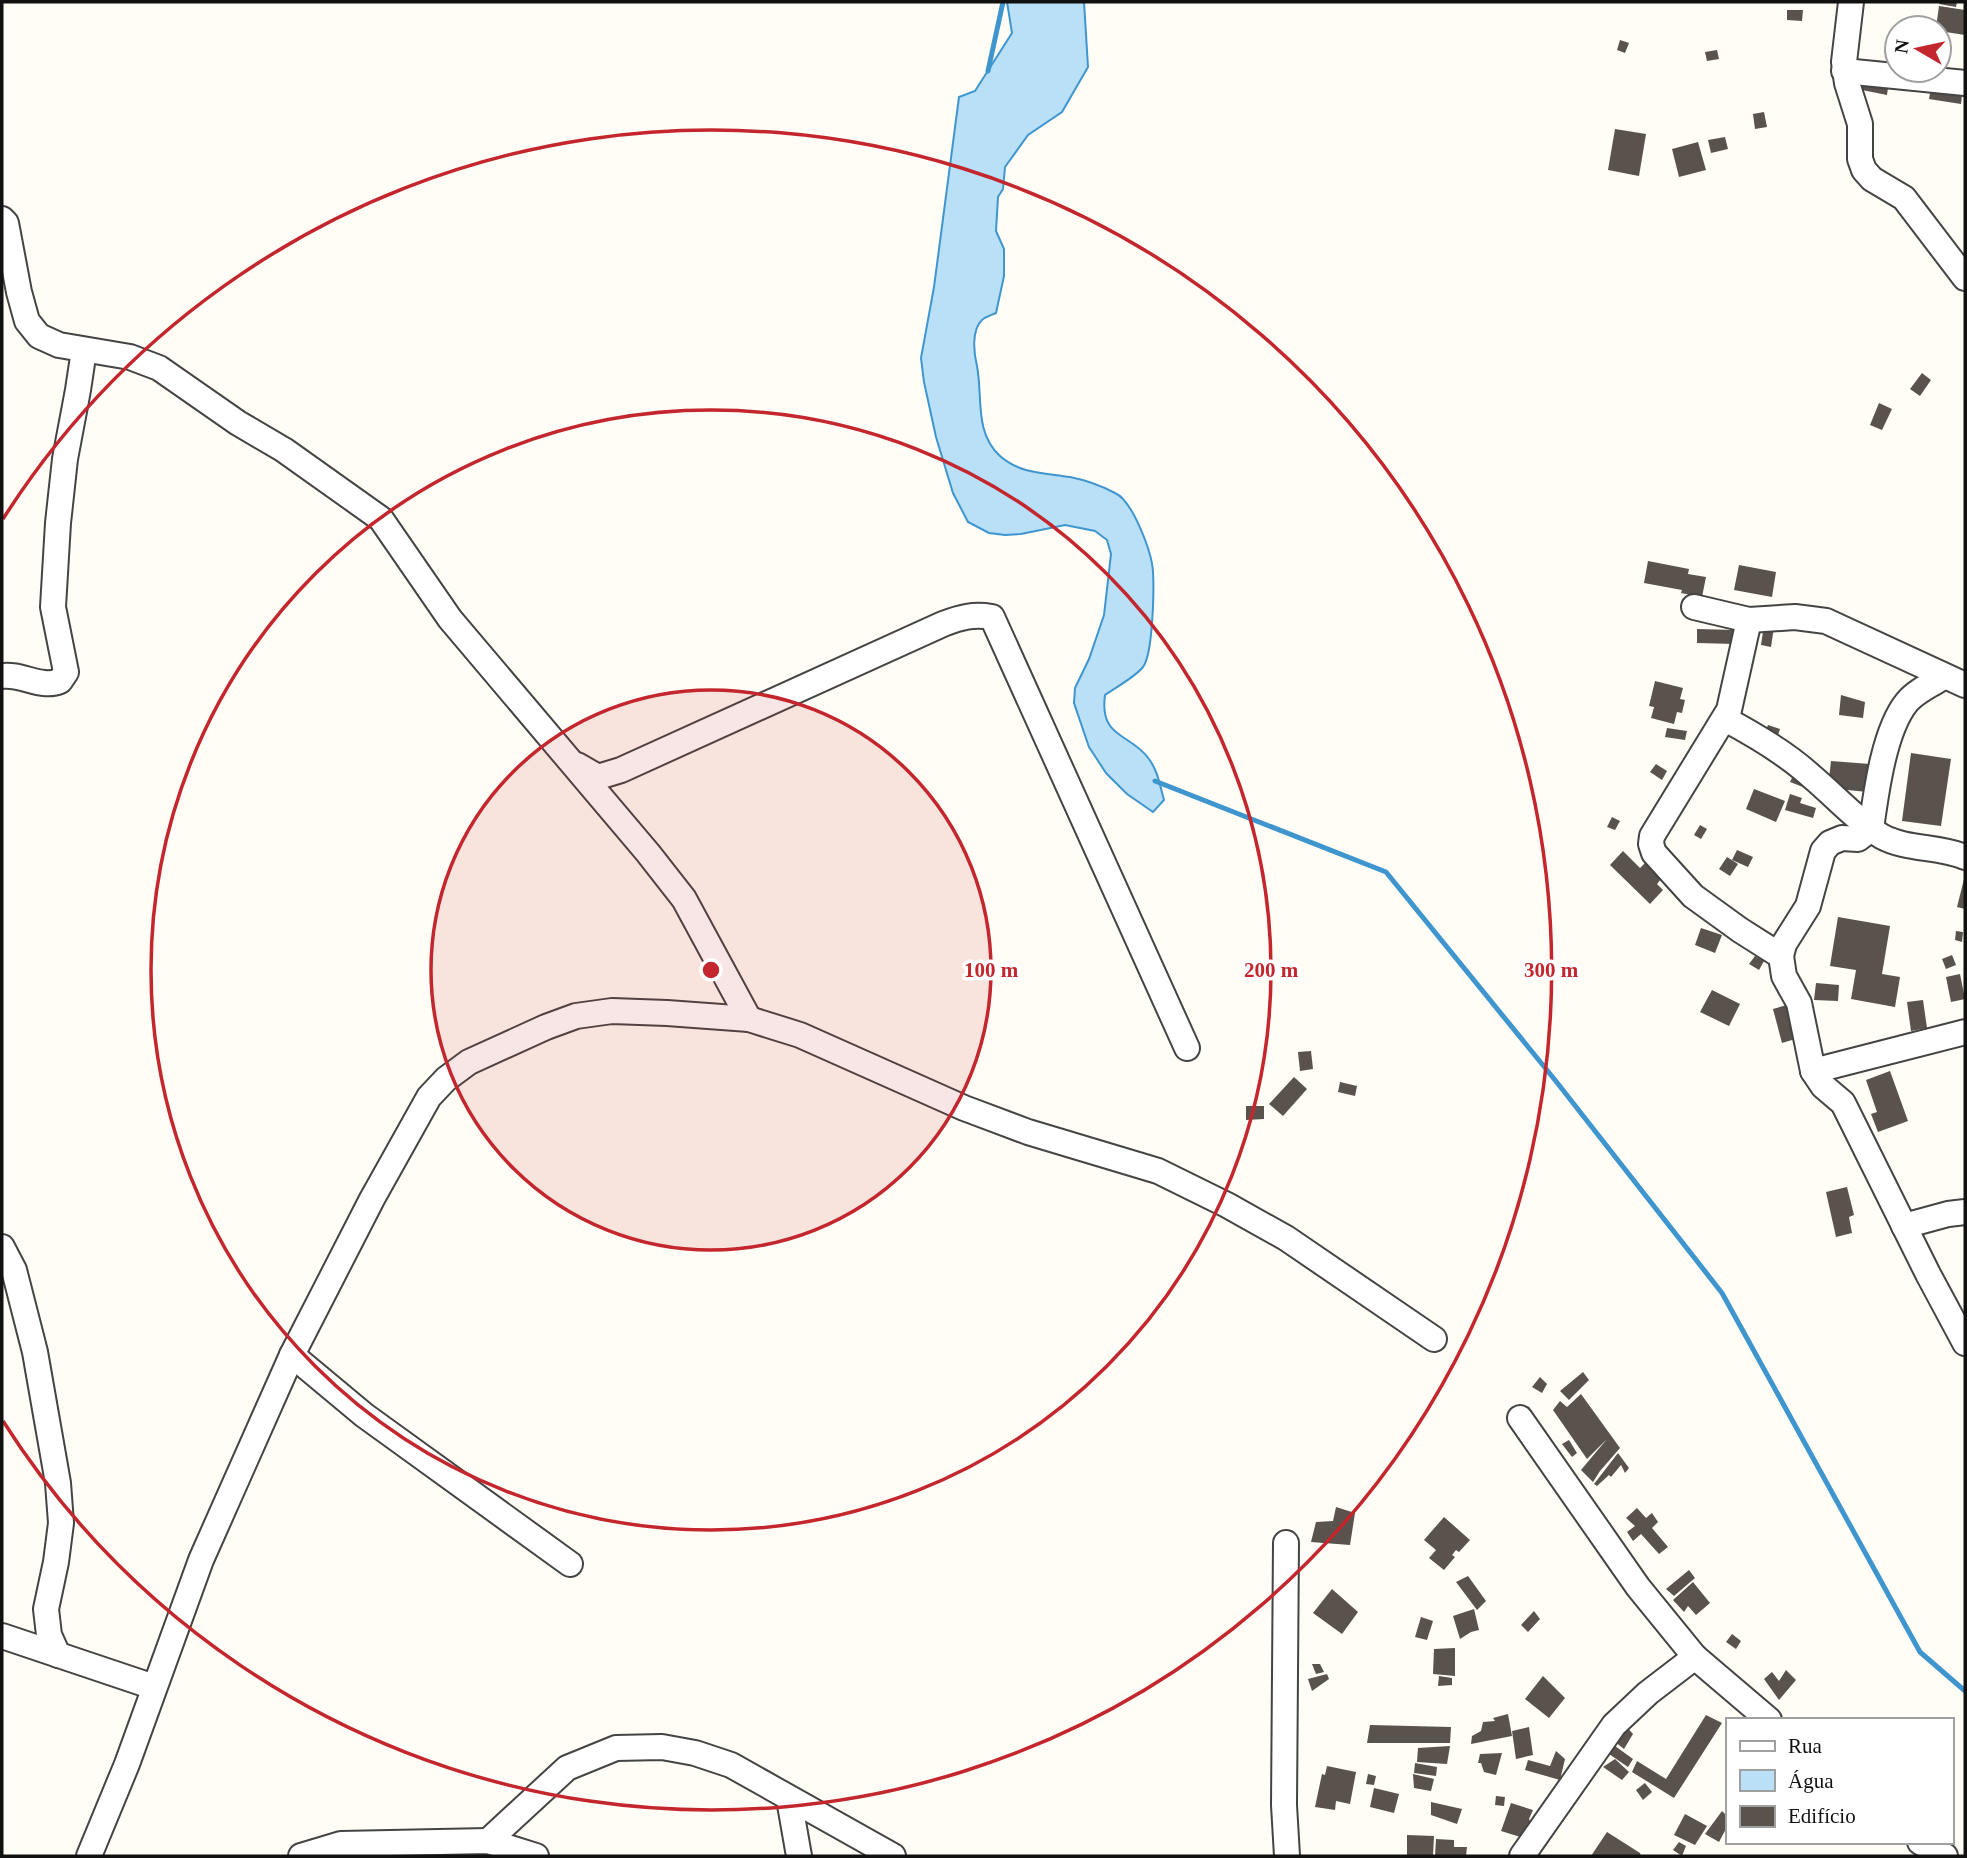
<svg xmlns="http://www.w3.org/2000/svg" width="1967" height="1858" viewBox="0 0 1967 1858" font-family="Georgia,serif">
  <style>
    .water { fill: #b9e0f7; stroke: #3f96cf; stroke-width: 2 }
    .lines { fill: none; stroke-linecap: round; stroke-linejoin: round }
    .stream { stroke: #3f96cf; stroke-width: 5 }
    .building { fill: #5a524d }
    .minor-casing { stroke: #444; stroke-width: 28 }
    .minor { stroke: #fff; stroke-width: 24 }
    .ring { fill: none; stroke: #c4262e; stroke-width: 3.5 }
    .centre { fill: #c4262e; stroke: #fff; stroke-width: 3.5 }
    .ring-label { font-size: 21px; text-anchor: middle; font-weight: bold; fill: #c4262e; stroke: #fff; stroke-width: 7; stroke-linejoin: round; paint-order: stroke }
  </style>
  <rect width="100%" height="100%" fill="#fffdf5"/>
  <path class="water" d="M 1007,2 L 1084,2 L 1088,67 L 1062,112 L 1028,135 L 1005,167 L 1003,189 L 998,197 L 996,231 L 1004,249 L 1004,276 L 996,313 C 992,315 985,317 982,320 C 971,330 974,354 977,366 C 983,397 974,432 1000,456 C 1020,474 1046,473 1070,477 C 1085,480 1102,486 1115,493 C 1133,501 1152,553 1153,572 C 1154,590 1153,654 1143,667 C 1134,678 1116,687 1105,695 C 1099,739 1131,733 1149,759 C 1158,771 1160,786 1164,800 L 1153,812 L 1127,794 L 1106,773 L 1089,747 L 1074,703 L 1075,688 L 1089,659 L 1104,615 L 1111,554 L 1107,540 L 1095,531 L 1065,525 L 1021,534 L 1005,535 L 989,533 L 968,522 L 953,493 L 936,437 L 924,382 L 921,358 L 934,287 L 959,97 L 975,91 L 1012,33 Z"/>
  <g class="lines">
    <g class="stream">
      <polyline points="988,71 1003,2"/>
      <polyline points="1155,781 1386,872 1555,1080 1722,1293 1920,1652 1965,1691"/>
    </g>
  </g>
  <g class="building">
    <polygon points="1940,2 1957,2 1956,7 1939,4"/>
    <polygon points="1939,6 1965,10 1965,35 1939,31 1939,28 1936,28"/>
    <polygon points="1787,10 1803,10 1802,21 1787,20"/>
    <polygon points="1620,40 1629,43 1625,53 1617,50"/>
    <polygon points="1717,50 1719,59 1707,61 1705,52"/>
    <polygon points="1865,77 1889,81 1887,95 1862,90"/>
    <polygon points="1932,82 1963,87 1961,104 1929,99"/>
    <polygon points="1764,112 1767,127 1755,129 1753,114"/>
    <polygon points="1615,129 1646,134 1639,176 1608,170"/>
    <polygon points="1725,137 1728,149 1711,153 1708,140"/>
    <polygon points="1698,142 1706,170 1679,177 1672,149"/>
    <polygon points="1922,373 1931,380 1920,396 1910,389"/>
    <polygon points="1879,403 1892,409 1882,430 1870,425"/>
    <polygon points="1648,561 1689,569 1688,574 1706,577 1702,597 1681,593 1682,590 1644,583"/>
    <polygon points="1739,565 1776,572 1772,597 1734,590"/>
    <polygon points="1764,625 1774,627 1771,647 1761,645"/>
    <polygon points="1697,629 1735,630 1735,644 1697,643"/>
    <polygon points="1655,681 1683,688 1680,699 1685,700 1682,713 1677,712 1674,724 1651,718 1654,707 1649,706"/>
    <polygon points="1841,695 1865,702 1863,718 1839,715"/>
    <polygon points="1768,725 1780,729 1776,741 1763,737"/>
    <polygon points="1667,728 1687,731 1685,740 1665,737"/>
    <polygon points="1911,753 1951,759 1941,826 1902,821"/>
    <polygon points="1831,761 1870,764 1867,792 1828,788"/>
    <polygon points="1656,764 1667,771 1662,780 1650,772"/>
    <polygon points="1794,774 1806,779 1803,787 1790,782"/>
    <polygon points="1754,789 1785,801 1776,822 1746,809"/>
    <polygon points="1790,794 1802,798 1800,803 1816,808 1813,818 1785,810"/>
    <polygon points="1612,817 1620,821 1615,830 1607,827"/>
    <polygon points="1700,825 1707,829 1701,839 1694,835"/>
    <polygon points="1737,850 1753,857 1748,867 1732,860"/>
    <polygon points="1623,851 1640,868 1645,863 1661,879 1657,884 1663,890 1650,904 1610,865"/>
    <polygon points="1727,857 1738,864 1730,876 1719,869"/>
    <polygon points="1964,879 1965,879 1965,909 1957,907"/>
    <polygon points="1838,917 1890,926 1882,974 1900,977 1895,1007 1851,999 1856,970 1830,966"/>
    <polygon points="1701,928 1722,935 1715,953 1695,945"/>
    <polygon points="1956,931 1963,932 1962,942 1955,940"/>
    <polygon points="1952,955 1956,965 1946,969 1942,959"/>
    <polygon points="1755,956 1764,961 1759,970 1749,964"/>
    <polygon points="1960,974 1965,999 1951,1002 1946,977"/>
    <polygon points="1816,983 1839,985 1838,1001 1814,1000"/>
    <polygon points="1712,990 1740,1004 1729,1026 1700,1012"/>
    <polygon points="1923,1000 1927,1028 1911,1031 1907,1002"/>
    <polygon points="1793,1003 1802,1037 1782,1043 1773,1009"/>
    <polygon points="1311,1051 1313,1069 1300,1071 1298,1052"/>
    <polygon points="1890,1071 1908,1121 1878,1132 1871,1114 1877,1112 1866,1080"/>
    <polygon points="1294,1077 1307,1089 1283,1116 1269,1104"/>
    <polygon points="1340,1082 1357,1086 1355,1096 1338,1092"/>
    <polygon points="1246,1106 1264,1106 1264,1119 1246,1120"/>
    <polygon points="1847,1187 1854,1215 1849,1217 1852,1233 1836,1237 1826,1192"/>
    <polygon points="1583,1372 1589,1380 1569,1400 1560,1391"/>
    <polygon points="1540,1377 1547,1384 1542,1393 1532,1387"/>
    <polygon points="1581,1394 1620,1448 1600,1471 1593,1482 1581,1470 1607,1439 1587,1459 1553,1410 1560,1401 1567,1407"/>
    <polygon points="1569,1440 1577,1453 1572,1457 1562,1444"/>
    <polygon points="1618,1453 1629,1468 1625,1473 1621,1465 1611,1477 1609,1475 1597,1486 1594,1484"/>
    <polygon points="1336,1507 1355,1513 1350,1545 1311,1542 1316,1522 1333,1521"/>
    <polygon points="1637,1508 1646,1518 1652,1513 1658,1522 1652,1528 1668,1547 1659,1554 1641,1534 1633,1541 1627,1532 1635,1526 1626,1518"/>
    <polygon points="1444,1517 1470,1540 1459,1552 1456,1550 1452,1555 1455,1557 1444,1570 1429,1558 1436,1550 1424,1540"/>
    <polygon points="1689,1570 1695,1578 1674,1596 1666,1589"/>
    <polygon points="1468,1576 1486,1601 1477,1610 1456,1582"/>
    <polygon points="1693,1582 1710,1603 1696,1615 1688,1606 1684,1612 1673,1600"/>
    <polygon points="1332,1589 1358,1612 1342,1634 1313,1613"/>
    <polygon points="1474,1609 1479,1630 1471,1632 1460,1639 1453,1616"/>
    <polygon points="1534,1611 1540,1619 1528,1632 1521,1625"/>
    <polygon points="1421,1617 1433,1621 1427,1640 1415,1637"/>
    <polygon points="1732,1634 1741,1641 1736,1649 1726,1642"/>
    <polygon points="1455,1648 1455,1676 1433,1674 1434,1649"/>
    <polygon points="1312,1664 1320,1664 1324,1672 1316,1674"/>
    <polygon points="1786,1670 1796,1680 1779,1700 1764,1679 1772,1672 1779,1681"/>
    <polygon points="1327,1674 1329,1679 1312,1691 1308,1679"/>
    <polygon points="1439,1676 1452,1678 1452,1685 1438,1686"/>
    <polygon points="1543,1676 1565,1698 1549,1718 1525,1699"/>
    <polygon points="1508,1714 1512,1736 1471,1744 1472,1736 1481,1731 1483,1722 1495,1721 1493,1718"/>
    <polygon points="1706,1715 1722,1723 1674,1798 1632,1772 1637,1761 1666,1779"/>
    <polygon points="1370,1725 1451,1727 1450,1743 1367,1743"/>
    <polygon points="1625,1725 1633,1734 1624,1749 1614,1741"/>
    <polygon points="1529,1727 1533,1755 1516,1759 1512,1731"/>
    <polygon points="1450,1746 1447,1764 1417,1762 1418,1748"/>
    <polygon points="1615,1746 1633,1759 1628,1767 1609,1754"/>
    <polygon points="1556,1751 1565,1759 1560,1780 1525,1770 1528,1760 1550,1766"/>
    <polygon points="1502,1753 1496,1775 1484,1772 1481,1763 1478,1763 1480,1754"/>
    <polygon points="1615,1759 1629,1772 1622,1780 1603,1767"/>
    <polygon points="1415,1763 1437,1767 1436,1776 1414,1773"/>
    <polygon points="1327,1766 1356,1772 1350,1804 1336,1801 1335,1810 1315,1807 1322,1774 1325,1775"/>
    <polygon points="1368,1774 1376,1776 1374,1785 1366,1784"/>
    <polygon points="1413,1774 1434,1779 1431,1791 1414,1788"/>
    <polygon points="1645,1783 1652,1792 1643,1800 1636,1790"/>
    <polygon points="1374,1788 1399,1794 1394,1813 1370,1807"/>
    <polygon points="1496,1796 1505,1797 1504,1806 1495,1805"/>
    <polygon points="1431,1802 1462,1809 1457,1824 1431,1815"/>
    <polygon points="1511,1803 1533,1810 1529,1819 1531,1823 1527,1839 1501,1831"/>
    <polygon points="1722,1811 1727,1816 1727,1827 1719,1842 1705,1834"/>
    <polygon points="1685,1814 1707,1826 1695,1845 1674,1835"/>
    <polygon points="1607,1832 1640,1853 1641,1856 1591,1856"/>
    <polygon points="1407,1835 1434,1836 1433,1856 1407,1856"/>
    <polygon points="1436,1839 1454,1840 1454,1847 1467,1847 1466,1856 1435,1856"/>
    <polygon points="1679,1842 1686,1846 1682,1856 1673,1850"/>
  </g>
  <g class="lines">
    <g class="minor-casing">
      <g id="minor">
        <polyline points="1851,2 1844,62 1847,83 1860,124 1860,159 1864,170 1872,179 1904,198 1965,278"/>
        <polyline points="1844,71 1965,83"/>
        <polyline points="2,219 6,223 19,292 27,321 39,336 59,345 130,357 159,368 238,423 284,450 381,519 450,619 648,853 684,899 749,1019"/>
        <polyline points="1694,607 1749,620 1795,617 1826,621 1965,685"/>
        <polyline points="1749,620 1729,710 1652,836 1651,844 1654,853 1693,896 1740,930 1781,956"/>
        <path d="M 2,676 C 21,673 41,689 60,681 L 66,672 L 53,607 L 58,523 L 65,459 L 78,390 L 84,350"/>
        <path d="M 1944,677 C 1932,684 1916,691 1907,702 C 1884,730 1876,793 1871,829 L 1858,839 L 1842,838 L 1830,843 L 1823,851 L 1808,906 L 1784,944 L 1781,956 L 1784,976 L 1799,1003 L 1813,1071 L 1823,1086 L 1843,1103 L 1928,1274 L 1965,1343"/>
        <path d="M 1725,719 C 1755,735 1786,753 1811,776 C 1834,795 1856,820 1881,836 C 1906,850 1939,846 1965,857"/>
        <path d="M 577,765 L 598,777 L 621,770 L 943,624 C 961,617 973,614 992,617 L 1187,1048"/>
        <polyline points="1813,1071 1965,1032"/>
        <polyline points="1904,1226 1948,1214 1965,1212"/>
        <polyline points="2,1247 14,1270 35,1352 58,1483 61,1523 56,1562 46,1609 49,1635 58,1655"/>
        <polyline points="292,1355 364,1415 570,1564"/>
        <polyline points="1520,1418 1638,1587 1695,1657 1769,1720"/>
        <polyline points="1286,1543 1284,1805 1287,1856"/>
        <polyline points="2,1636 154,1687"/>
        <polyline points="789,1799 799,1856"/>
        <polyline points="488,1841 567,1768 616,1748 662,1747 695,1753 731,1765 893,1856"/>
        <polyline points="1920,1842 1945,1856"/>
        <polyline points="89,1856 127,1764 201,1560 292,1355 372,1199 429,1097 446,1079 469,1062 546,1027 576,1016 612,1011 667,1013 749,1019 800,1035 964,1108 1028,1132 1158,1171 1227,1205 1286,1238 1434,1339"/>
        <polyline points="301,1856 341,1844 488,1841 536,1856"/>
        <polyline points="1522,1856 1614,1725 1648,1693 1695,1657"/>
      </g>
    </g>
    <use href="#minor" class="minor"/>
  </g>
  <circle cx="711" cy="970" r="280" fill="#c4262e" fill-opacity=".12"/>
  <g class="ring">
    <circle cx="711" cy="970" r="280"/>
    <circle cx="711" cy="970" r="560"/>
    <path d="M3 519A840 840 0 1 1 3 1421"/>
  </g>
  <circle cx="711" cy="970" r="10" class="centre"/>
  <g class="ring-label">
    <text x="991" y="977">100 m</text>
    <text x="1271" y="977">200 m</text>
    <text x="1551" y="977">300 m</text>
  </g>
  <rect width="1967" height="1858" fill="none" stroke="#111111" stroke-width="7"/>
  <rect x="1726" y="1718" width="228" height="126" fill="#ffffff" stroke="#a0a0a0" stroke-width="2"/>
  <rect x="1740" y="1741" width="35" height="10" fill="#ffffff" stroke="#a0a0a0" stroke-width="2"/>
  <text x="1788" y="1753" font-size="21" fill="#111111">Rua</text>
  <rect x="1740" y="1770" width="35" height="21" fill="#b9e0f7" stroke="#a0a0a0" stroke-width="2"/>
  <text x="1788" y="1788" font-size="21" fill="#111111">Água</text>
  <rect x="1740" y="1806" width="35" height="21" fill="#5a524d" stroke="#a0a0a0" stroke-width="2"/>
  <text x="1788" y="1823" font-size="21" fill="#111111">Edifício</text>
  <g transform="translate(1918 49) rotate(279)"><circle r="33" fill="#ffffff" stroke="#a0a0a0" stroke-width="2"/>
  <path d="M0-5L12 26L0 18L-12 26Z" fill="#c4262e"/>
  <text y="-10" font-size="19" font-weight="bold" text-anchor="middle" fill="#111111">N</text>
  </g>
</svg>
